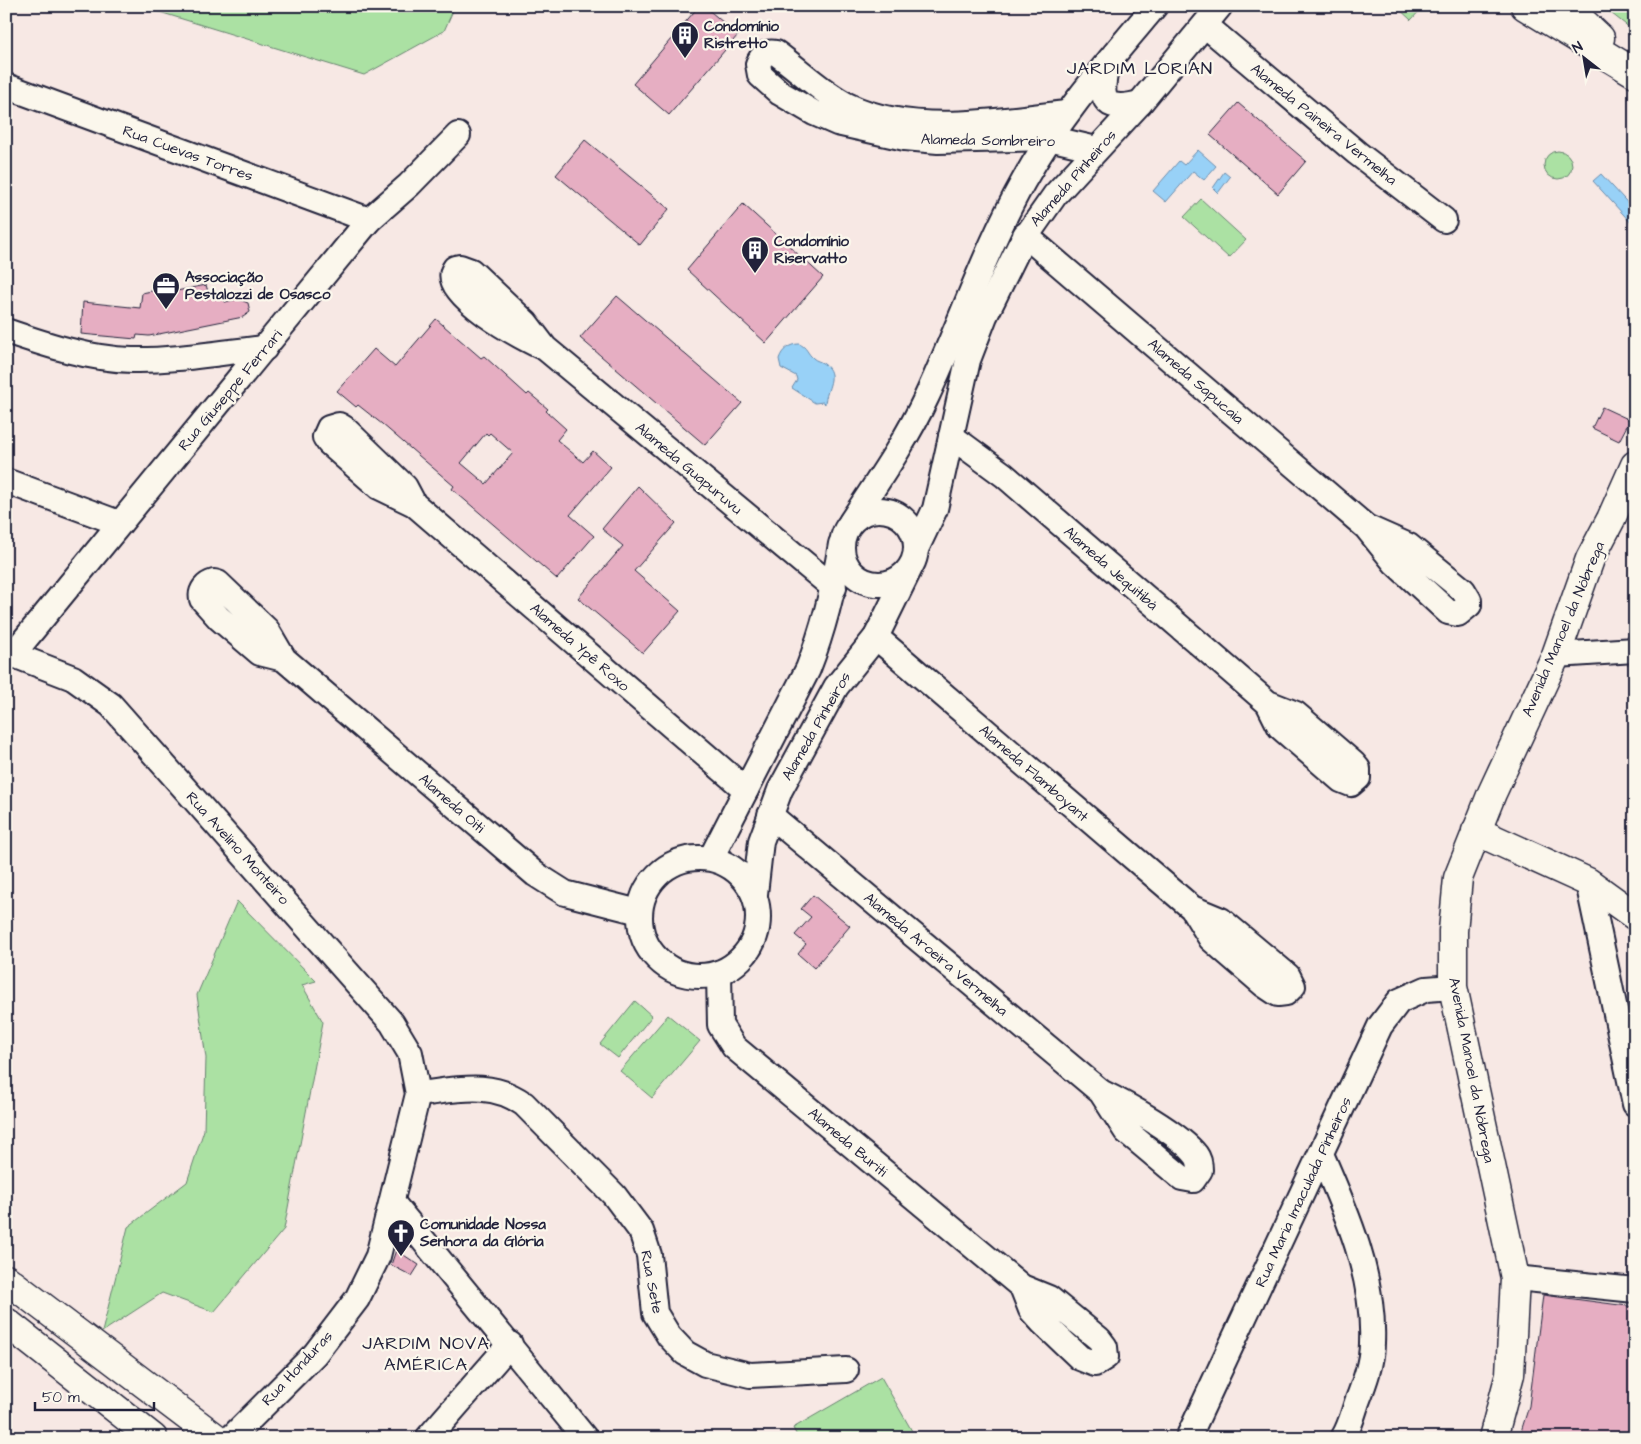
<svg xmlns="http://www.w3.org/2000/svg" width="1641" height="1444" viewBox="0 0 1641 1444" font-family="'Architects Daughter',sans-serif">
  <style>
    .green { fill: #abe1a3; stroke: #66826f }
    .water { fill: #98d1f7; stroke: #698bac }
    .building { fill: #e6aec2; stroke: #22223b; fill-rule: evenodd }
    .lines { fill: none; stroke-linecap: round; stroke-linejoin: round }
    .minor-casing { stroke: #22223b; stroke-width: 28 }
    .major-casing { stroke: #22223b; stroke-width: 31 }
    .minor { stroke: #fbf7ec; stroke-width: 24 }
    .major { stroke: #fbf7ec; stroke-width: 28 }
    .labels { text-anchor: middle; stroke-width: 4.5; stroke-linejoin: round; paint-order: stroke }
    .poi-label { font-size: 15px; font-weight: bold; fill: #22223b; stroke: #fbf7ec; text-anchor: start }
    .street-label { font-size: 15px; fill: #22223b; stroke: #fbf7ec }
    .quarter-label { font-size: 18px; letter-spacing: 1px; fill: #22223b; stroke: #fbf7ec }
  </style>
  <rect width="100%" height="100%" fill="#f7e8e4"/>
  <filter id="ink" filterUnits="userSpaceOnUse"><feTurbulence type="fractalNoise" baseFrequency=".02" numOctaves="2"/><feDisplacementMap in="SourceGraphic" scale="10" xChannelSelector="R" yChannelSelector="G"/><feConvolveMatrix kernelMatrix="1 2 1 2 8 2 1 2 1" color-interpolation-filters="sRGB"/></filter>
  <g filter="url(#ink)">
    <g class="green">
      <polygon points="140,6 455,6 444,31 364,75"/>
      <polygon points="1396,6 1424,6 1411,20"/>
      <polygon points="1602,6 1635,6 1635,32"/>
      <circle cx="1558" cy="165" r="14"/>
      <polygon points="1201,199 1246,240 1229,258 1184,217"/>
      <polygon points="237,901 316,981 302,985 323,1022 284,1229 214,1312 162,1293 102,1332 128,1227 187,1182 204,1130 206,1058 197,995"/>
      <polygon points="635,1001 652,1016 618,1058 600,1044"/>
      <polygon points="668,1015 700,1041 652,1098 620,1071"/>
      <polygon points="881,1377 916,1438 798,1438 793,1428"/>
    </g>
    <g class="water">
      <polygon points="1198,150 1216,166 1204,180 1193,171 1166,202 1153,191 1179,161 1184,165"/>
      <polygon points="1224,172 1230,177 1218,193 1213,188"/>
      <polygon points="1601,174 1635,211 1635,223 1633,225 1593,181"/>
      <path d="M 799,344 C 807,347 807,353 813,358 C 816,361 820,361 824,364 C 839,375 826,389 825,404 L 823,402 L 815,403 L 792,388 L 797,380 L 796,376 L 781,368 L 779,359 C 782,350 789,344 799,344 Z"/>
    </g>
    <g class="building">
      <polygon points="699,6 704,6 738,35 669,115 633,84"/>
      <polygon points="1238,103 1306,161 1278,194 1210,135"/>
      <polygon points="585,140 669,209 640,245 556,175"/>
      <polygon points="743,204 823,277 766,343 687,270"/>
      <polygon points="206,285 209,295 222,291 225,302 238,299 248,303 250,312 243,317 149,336 137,335 136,339 81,334 83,302 140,308 142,293 161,289 162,294"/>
      <polygon points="617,296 742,403 705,445 580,338"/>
      <path d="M 436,319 L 481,358 L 484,356 L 527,395 L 529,393 L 548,409 L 546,411 L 566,429 L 557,440 L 583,462 L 593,451 L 611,467 L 570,515 L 594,536 L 557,579 L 452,489 L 454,486 L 382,424 L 358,405 L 356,407 L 337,391 L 374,349 L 395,367 ZM 486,433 L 488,435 L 490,433 L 513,453 L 486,484 L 461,463 Z"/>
      <polygon points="1602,407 1630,420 1619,441 1592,428"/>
      <polygon points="638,486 676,523 634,571 680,611 643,653 578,598 623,546 602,529"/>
      <polygon points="813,895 850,926 814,968 798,954 806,944 795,935 811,917 801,909"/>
      <polygon points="396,1250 419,1265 412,1276 391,1265"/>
      <polygon points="1543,1295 1635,1307 1635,1438 1519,1438 1529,1406"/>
    </g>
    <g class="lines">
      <g class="minor-casing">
        <g id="minor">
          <polyline points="1205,25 1357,153 1444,220"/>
          <path d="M 1107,64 C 1100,97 1100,113 1140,103"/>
          <polyline points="6,86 369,220"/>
          <path d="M 1066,113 C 998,121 911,136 847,105 C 821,92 800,70 776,53 C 766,51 762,55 758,64 L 760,75 L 780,93 L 814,113 L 837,123 L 905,138 L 938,141 L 1049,138 L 1096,149"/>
          <polyline points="1025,235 1366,527 1395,563 1448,612 1458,614 1469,605 1469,600 1463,590 1409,546 1366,527"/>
          <path d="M 6,331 C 47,345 89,359 132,360 C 176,361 222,352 265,348"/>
          <path d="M 545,348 C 525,340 437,293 455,268 L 460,267 L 471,271 L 526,323 L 545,348 L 834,588"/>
          <polyline points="951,436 1004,475 1268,703 1296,714 1353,763 1358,769 1358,778 1351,784 1341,780 1280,727 1268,703"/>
          <polyline points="6,481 119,523"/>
          <polyline points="414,504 405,487 344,428 339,425 329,428 325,437 329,443 379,487 414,504 746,790"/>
          <circle cx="879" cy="547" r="37"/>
          <path d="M 851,522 C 878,481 906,441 927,396 C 960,325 985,250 1023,182 C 1059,117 1107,63 1155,6"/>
          <polyline points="917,547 935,509 968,360 985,316 1020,245 1055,195 1140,103 1220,6"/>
          <polyline points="876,637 1192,908 1211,939 1263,984 1278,994 1286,993 1293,986 1288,976 1221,920 1192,908"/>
          <polyline points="6,652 73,678 111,705 392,1023 410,1053 418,1094 378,1256 357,1299 315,1354 231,1438"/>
          <polyline points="13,654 369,220 409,185 458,135"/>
          <polyline points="1556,655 1635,650"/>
          <path d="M 284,659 L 260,653 L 219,618 L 202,599 C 200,591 206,584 214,582 L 218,583 L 267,630 L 284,659 L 535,874 L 565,893 L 639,912"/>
          <path d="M 770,815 L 1101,1092 C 1126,1104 1180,1134 1196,1155 C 1199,1159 1200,1165 1200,1170 L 1193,1180 L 1182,1178 L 1126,1131 L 1101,1092"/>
          <circle cx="699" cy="917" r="59"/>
          <path d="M 711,858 L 808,669 C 824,628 834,587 841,544"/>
          <polyline points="1588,882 1635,1104"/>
          <polyline points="755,894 761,841 780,790 836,687 876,637 909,570"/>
          <polyline points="719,973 720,1025 734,1047 1022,1287 1049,1298 1099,1339 1105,1347 1106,1357 1095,1364 1080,1358 1042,1322 1031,1310 1022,1287"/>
          <path d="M 418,1094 C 456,1090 491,1080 524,1104 L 614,1195 L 641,1231 L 649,1255 L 655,1313 L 669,1336 L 685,1353 L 705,1364 L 750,1375 L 846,1370"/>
          <path d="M 1321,1154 C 1347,1213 1375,1278 1372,1343 C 1372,1363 1364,1384 1357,1402 C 1353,1414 1350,1427 1343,1438"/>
          <polyline points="392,1202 585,1438"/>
          <polyline points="1515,1278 1635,1290"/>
          <polyline points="428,1438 510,1344"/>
          <polyline points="1188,1438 1380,1026 1399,1001 1426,989 1453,987"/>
        </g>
      </g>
      <g class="major-casing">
        <g id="major">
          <polyline points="1525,6 1635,73"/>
          <polyline points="1566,6 1600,38"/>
          <polyline points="1476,831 1588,882 1635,916"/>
          <polyline points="6,1279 216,1438"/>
          <polyline points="6,1322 153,1438"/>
          <polyline points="1493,1438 1510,1374 1515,1278 1453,987 1453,931 1458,878 1492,793 1556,655 1590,559 1611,519 1635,465"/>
        </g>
      </g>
      <use href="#minor" class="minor"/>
      <use href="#major" class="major"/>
    </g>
  </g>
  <defs>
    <g id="building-pin" transform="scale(1.4375)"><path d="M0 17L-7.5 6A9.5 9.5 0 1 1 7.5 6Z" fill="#22223b" stroke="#fbf7ec"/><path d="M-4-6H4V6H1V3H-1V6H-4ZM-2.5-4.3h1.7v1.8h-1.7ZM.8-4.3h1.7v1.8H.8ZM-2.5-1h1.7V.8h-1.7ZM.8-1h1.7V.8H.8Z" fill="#fff"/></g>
    <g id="office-pin" transform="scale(1.4375)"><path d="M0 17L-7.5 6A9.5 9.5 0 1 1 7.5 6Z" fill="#22223b" stroke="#fbf7ec"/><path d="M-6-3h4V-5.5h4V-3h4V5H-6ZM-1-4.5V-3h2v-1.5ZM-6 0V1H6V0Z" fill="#fff"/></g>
    <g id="church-pin" transform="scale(1.4375)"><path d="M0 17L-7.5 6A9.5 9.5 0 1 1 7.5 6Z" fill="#22223b" stroke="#fbf7ec"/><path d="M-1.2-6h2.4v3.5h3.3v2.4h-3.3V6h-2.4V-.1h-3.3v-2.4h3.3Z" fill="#fff"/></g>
  </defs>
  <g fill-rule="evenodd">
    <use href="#building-pin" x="685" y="35"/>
    <use href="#building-pin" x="755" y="250"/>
    <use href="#office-pin" x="166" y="286"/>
    <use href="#church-pin" x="401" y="1233"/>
  </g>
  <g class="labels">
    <g class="poi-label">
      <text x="704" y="31">Condomínio<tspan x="704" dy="17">Ristretto</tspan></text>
      <text x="774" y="246">Condomínio<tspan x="774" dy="17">Riservatto</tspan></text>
      <text x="185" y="282">Associação<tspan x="185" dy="17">Pestalozzi de Osasco</tspan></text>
      <text x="420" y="1229">Comunidade Nossa<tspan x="420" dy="17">Senhora da Glória</tspan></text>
    </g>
    <g class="street-label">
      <text transform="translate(1324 124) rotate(39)" y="5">Alameda Paineira Vermelha</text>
      <text transform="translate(988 140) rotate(1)" y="5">Alameda Sombreiro</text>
      <text transform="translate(188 153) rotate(20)" y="5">Rua Cuevas Torres</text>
      <text transform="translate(1073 178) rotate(-49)" y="5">Alameda Pinheiros</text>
      <text transform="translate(1196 381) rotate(41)" y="5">Alameda Sapucaia</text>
      <text transform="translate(230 390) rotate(-50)" y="5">Rua Giuseppe Ferrari</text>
      <text transform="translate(689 468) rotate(40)" y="5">Alameda Guapuruvu</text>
      <text transform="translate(1111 568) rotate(41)" y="5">Alameda Jequitibá</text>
      <text transform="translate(1563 629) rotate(-67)" y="5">Avenida Manoel da Nóbrega</text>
      <text transform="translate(580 647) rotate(41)" y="5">Alameda Ypê Roxo</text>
      <text transform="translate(816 726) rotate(-60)" y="5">Alameda Pinheiros</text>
      <text transform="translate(1034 773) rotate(41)" y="5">Alameda Flamboyant</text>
      <text transform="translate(452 803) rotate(41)" y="5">Alameda Oiti</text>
      <text transform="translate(238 848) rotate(48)" y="5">Rua Avelino Monteiro</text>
      <text transform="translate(936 954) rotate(40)" y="5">Alameda Aroeira Vermelha</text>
      <text transform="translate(1472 1070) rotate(79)" y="5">Avenida Manoel da Nóbrega</text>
      <text transform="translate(848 1142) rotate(40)" y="5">Alameda Buriti</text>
      <text transform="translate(1303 1192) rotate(-65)" y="5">Rua Maria Imaculada Pinheiros</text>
      <text transform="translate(652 1282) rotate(79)" y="5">Rua Sete</text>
      <text transform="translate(297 1368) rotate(-47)" y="5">Rua Honduras</text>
    </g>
    <g class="quarter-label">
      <text x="1140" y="74">JARDIM LORIAN</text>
      <text x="426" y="1349">JARDIM NOVA<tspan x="426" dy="21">AMÉRICA</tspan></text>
    </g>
  </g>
  <rect width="1641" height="1444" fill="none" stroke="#fbf7ec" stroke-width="25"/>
  <rect x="12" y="12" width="1616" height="1419" fill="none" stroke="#22223b" stroke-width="2" filter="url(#ink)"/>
  <g transform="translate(1584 58) rotate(329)" stroke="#fbf7ec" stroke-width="4" paint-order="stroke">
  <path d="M0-4L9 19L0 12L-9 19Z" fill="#22223b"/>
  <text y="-8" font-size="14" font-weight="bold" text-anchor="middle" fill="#22223b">N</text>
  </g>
  <path d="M35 1402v8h119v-8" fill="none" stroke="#22223b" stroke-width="2.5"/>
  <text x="42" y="1402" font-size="15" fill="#22223b" stroke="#fbf7ec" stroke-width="4" paint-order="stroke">50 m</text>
</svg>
